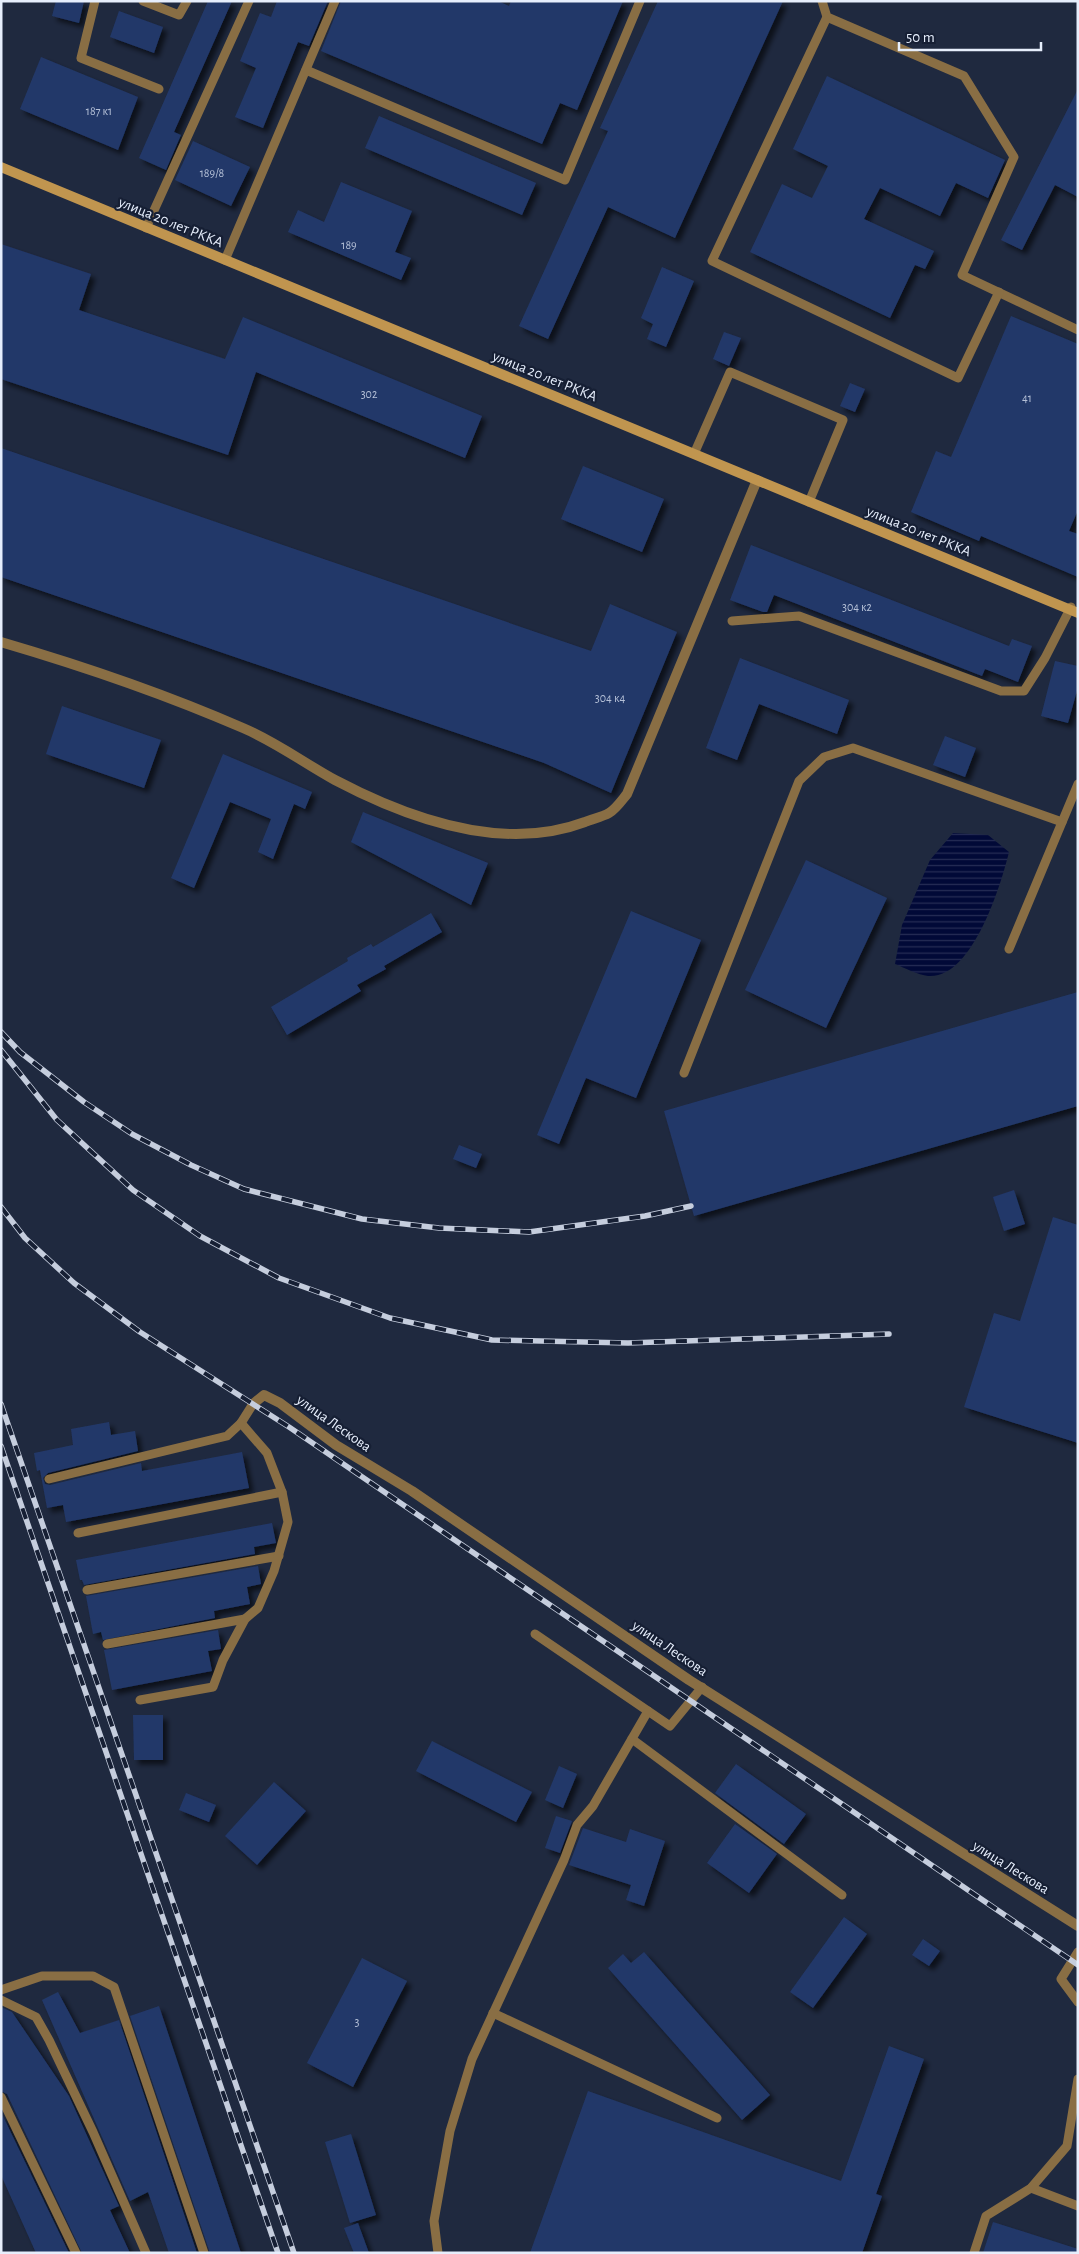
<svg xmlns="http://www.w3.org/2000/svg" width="1079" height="2254" viewBox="0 0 1079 2254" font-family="'Alegreya Sans',sans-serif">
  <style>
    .water { fill: url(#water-rules) }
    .building { fill: #223869; filter: url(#shadow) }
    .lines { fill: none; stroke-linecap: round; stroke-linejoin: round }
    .lane { stroke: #896e44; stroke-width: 9 }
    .street { stroke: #896e44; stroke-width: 10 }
    .secondary { stroke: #c0954f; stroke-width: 10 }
    .rail-casing { stroke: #c5cddd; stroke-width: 5.5 }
    .rail { stroke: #161f34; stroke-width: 4; stroke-dasharray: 11; stroke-linecap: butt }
    .labels { text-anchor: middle; stroke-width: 4.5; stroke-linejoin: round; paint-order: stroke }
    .number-label { font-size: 12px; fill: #b5c0d7 }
    .street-label { font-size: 15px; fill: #e6eefc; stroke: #161f34 }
  </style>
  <defs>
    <pattern id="water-rules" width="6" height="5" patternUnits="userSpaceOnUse" patternTransform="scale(1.25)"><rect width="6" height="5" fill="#010937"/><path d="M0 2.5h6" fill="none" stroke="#262d55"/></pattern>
    <filter id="shadow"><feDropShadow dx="4.5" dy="4.5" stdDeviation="2.5" flood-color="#0009"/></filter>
  </defs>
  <rect width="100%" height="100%" fill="#1f293f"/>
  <path class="water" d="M 953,833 L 988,835 L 1009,852 C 1001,885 972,980 928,976 C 918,975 905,968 895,964 L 902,925 L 930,860 Z"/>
  <g class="building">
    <polygon points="56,1 84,1 79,23 52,16"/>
    <polygon points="208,1 232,1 174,132 181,135 166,170 139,158"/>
    <polygon points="277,1 328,1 309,46 298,42 263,128 235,117 256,68 240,61 260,13 271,17"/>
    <polygon points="341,1 498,1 509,6 511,1 623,1 577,110 560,103 542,144 321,51"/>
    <polygon points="658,1 783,1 675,238 608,207 548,339 519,326 608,131 600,128"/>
    <polygon points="119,11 163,27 154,53 110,37"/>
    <polygon points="41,57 138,97 118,150 20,109"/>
    <polygon points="827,76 1005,160 988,198 956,183 940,216 880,188 864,219 934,251 925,269 915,265 890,318 750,252 782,184 812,198 828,166 793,149"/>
    <polygon points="1078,89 1078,197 1055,185 1022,250 1001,240"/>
    <polygon points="379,116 536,183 522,215 365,148"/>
    <polygon points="193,141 250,167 231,206 175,180"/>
    <polygon points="341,182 412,211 395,252 411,258 401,280 288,232 298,210 324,222"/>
    <polygon points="1,244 91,274 79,310 225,359 243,317 482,416 465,458 256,372 228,455 1,379"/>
    <polygon points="662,267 694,281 666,347 647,339 653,324 641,318"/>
    <polygon points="1011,316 1078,344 1078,510 1069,531 1078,534 1078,577 981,536 979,541 911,512 936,451 951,457"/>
    <polygon points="724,332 741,338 729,366 713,359"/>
    <polygon points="850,383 865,389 855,412 840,406"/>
    <polygon points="1,448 591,651 610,604 677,632 611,793 544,763 1,577"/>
    <polygon points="583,466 664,499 642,552 561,519"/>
    <polygon points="751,545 1009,646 1012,639 1032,646 1018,682 985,669 982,676 774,595 767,612 763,612 730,600"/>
    <polygon points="740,658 849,700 837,734 759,704 737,760 706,748"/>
    <polygon points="1055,661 1078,666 1078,687 1068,723 1041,716"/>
    <polygon points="62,706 161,740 144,788 46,754"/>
    <polygon points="945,736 976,748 965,777 933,765"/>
    <polygon points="223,754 312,792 305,809 294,804 273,859 258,852 271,819 230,802 194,888 171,878"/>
    <polygon points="363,812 488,863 471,905 351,842"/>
    <polygon points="806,860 887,898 826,1028 745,990"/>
    <polygon points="631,911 701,940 636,1098 586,1078 559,1144 537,1135"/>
    <polygon points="431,913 442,932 384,966 386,969 357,985 361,991 287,1035 271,1007 348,961 347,958 371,944 373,947"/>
    <polygon points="1078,992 1078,1106 694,1216 664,1111"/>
    <polygon points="459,1145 482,1154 476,1168 453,1159"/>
    <polygon points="1014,1190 1025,1224 1004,1231 993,1197"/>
    <polygon points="1053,1217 1078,1225 1078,1443 964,1407 994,1313 1020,1321"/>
    <polygon points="109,1422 111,1435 135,1431 138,1451 48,1473 43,1478 45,1484 50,1485 141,1463 142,1471 242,1452 249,1488 66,1522 63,1505 47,1508 40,1470 37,1471 34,1453 73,1445 71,1429"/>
    <polygon points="272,1523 276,1543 254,1547 255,1554 84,1585 82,1580 80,1580 76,1560"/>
    <polygon points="258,1566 261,1584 247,1587 250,1604 214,1611 215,1618 103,1640 101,1632 93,1634 86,1596"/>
    <polygon points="218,1630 221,1649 208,1651 212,1671 112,1690 104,1650"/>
    <polygon points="133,1715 163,1715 163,1760 134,1760"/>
    <polygon points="432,1741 532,1792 516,1822 416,1771"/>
    <polygon points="736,1764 806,1814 784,1844 715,1793"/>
    <polygon points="559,1766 577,1774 563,1808 545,1800"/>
    <polygon points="274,1782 306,1811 257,1865 225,1836"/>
    <polygon points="186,1793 216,1805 209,1822 179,1810"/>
    <polygon points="556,1816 572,1821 560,1853 545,1848"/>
    <polygon points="735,1824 777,1854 749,1893 707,1863"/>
    <polygon points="583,1828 626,1842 630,1829 665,1841 644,1906 626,1900 631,1885 569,1865"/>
    <polygon points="844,1917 867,1934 813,2008 790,1992"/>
    <polygon points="923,1939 940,1951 929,1966 912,1955"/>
    <polygon points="644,1952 770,2095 742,2120 608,1968 623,1954 631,1963"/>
    <polygon points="362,1958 407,1981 353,2087 307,2063"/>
    <polygon points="58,1992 80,2033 119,2020 197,2253 169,2253 148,2192 130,2201 42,2000"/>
    <polygon points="159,2006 241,2253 210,2253 130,2016"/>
    <polygon points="1,2007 12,2012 69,2096 119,2206 110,2210 130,2253 82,2253 7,2094 1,2091"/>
    <polygon points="889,2046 924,2059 876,2194 882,2196 862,2253 530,2253 588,2091 841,2181"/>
    <polygon points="1,2112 69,2253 36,2253 1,2175"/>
    <polygon points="351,2134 376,2215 350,2223 325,2142"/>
    <polygon points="993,2222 1078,2249 1078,2253 983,2253"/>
    <polygon points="358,2223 369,2253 354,2253 344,2228"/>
  </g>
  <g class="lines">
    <g class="lane">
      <polyline points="95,1 81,58 159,89"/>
      <polyline points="143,1 179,15 187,1"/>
      <polyline points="822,1 827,17 964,76 1014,157 962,275 1078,330"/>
      <polyline points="827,17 712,261 958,378 999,292"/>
      <polyline points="306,70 565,180 640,1"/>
      <polyline points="146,228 249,1"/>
      <polyline points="225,260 335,1"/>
      <polyline points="694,454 730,372 843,420 809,502"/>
      <polyline points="732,621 799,616 1001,691 1024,691 1045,658 1071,607"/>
      <polyline points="1009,949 1078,784"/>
      <polyline points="684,1073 799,781 824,757 853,748 1062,822"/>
      <polyline points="49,1479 227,1436 241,1423 253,1404"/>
      <polyline points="78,1533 282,1492"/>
      <polyline points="87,1590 279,1556"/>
      <polyline points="535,1634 670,1726 702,1687"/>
      <polyline points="107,1644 245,1619"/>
      <polyline points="140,1700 213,1687 223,1660 245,1619 258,1608 274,1571 288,1522 282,1492 267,1453 241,1423"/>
      <polyline points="632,1739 842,1895"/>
      <polyline points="1078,1952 1061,1979 1078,2002"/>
      <polyline points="1,1990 42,1976 93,1976 114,1987 204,2253"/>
      <polyline points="1,2000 36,2017 49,2040 93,2132 146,2253"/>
      <polyline points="493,2013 717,2118"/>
      <polyline points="1,2097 76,2253"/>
      <polyline points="1031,2188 1078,2206"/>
      <polyline points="438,2253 434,2221 450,2131 472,2059 564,1860 577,1825 593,1806 648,1711"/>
      <polyline points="974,2253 986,2216 1031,2188 1067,2146 1078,2079"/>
    </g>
    <g class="street">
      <path d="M 1,642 C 83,666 165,694 243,728 C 276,742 304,763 335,780 C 409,819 503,853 585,822 C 592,819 602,817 609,813 C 616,809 622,800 627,794 L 757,480"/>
      <polyline points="253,1404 264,1395 280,1403 336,1445 412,1491 689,1680 1078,1926"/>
    </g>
    <polyline class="secondary" points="1,167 1078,613"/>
    <g class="rail-casing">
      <g id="rail">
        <polyline points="1,1032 20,1052 84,1102 132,1134 191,1165 244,1189 362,1219 439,1228 529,1232 645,1216 691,1206"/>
        <polyline points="1,1050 57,1120 133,1190 200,1236 279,1278 390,1318 492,1340 628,1343 889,1334"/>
        <polyline points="1,1207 25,1238 74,1283 140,1332 289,1427 1078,1965"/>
        <polyline points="1,1404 294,2253"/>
        <polyline points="1,1446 278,2253"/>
      </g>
    </g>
    <use href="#rail" class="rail"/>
  </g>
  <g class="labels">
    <g class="number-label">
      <text x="99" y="115">187 к1</text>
      <text x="212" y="177">189/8</text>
      <text x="349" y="249">189</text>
      <text x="369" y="398">302</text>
      <text x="1027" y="402">41</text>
      <text x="857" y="611">304 к2</text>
      <text x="610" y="702">304 к4</text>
      <text x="357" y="2026">3</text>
    </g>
    <g class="street-label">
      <text transform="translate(171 222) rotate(22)" y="5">улица 20 лет РККА</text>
      <text transform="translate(545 376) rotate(22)" y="5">улица 20 лет РККА</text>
      <text transform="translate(919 531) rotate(22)" y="5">улица 20 лет РККА</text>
      <text transform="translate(334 1423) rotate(35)" y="5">улица Лескова</text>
      <text transform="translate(670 1648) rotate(34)" y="5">улица Лескова</text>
      <text transform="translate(1011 1867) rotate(32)" y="5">улица Лескова</text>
    </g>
  </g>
  <rect width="1079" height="2254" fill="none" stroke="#e6eefc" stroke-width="5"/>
  <path d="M899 42v8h142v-8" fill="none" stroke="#e6eefc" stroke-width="2.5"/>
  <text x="906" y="42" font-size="15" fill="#e6eefc" stroke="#161f34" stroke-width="4" paint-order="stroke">50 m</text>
</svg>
